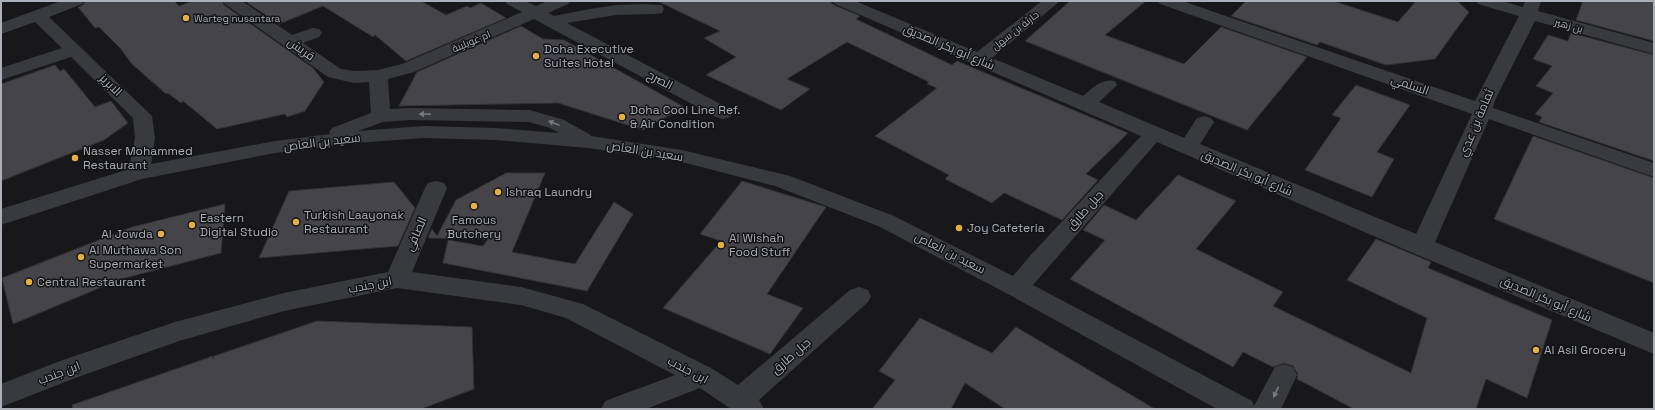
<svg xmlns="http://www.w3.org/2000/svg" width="1655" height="410" viewBox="0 0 1655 410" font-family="'Space Grotesk',Cairo,sans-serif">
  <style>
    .building { fill: #454549; stroke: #323235 }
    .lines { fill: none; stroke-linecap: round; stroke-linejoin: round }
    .minor { fill: #393a3e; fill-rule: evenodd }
    .oneway { fill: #787a81 }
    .poi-dot { fill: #e4b046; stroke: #131315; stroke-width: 1.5 }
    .labels { text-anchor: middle; stroke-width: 3; stroke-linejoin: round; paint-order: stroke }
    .far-poi-label { font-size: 10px; fill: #abafb8; stroke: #131315; text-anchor: start }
    .far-street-label { font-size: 10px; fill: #abafb8; stroke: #131315 }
    .street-label { font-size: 12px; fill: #abafb8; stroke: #131315 }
    .poi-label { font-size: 12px; fill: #abafb8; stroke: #131315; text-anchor: start }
  </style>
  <rect width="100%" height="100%" fill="#18181a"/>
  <g class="building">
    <polygon points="85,1 174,1 179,6 193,1 222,1 224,5 313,68 324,82 305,111 287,117 285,114 217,129 183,101 181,103 168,93 166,94 132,64 120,48 99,27 95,28 78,7 83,5"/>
    <polygon points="245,1 421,1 446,15 467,6 470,8 481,3 506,18 406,61 375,35 373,37 323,6 279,24 280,25"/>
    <polygon points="657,1 829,1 834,5 860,16 856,19 952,65 957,61 1128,133 1086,174 1098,180 1062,220 1004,193 992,203 945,179 949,175 875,136 937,88 927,84 929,82 847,42 787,79 810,89 781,110 706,75 736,57 704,38 720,31"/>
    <polygon points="1070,1 1146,1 1105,35 1184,64 1221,27 1307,57 1247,130 1025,41"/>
    <polygon points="1246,1 1333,1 1398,22 1416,1 1457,1 1469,12 1435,59 1386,65 1320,42 1317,45 1231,16"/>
    <polygon points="1583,1 1654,1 1654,41 1576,20"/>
    <polygon points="521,26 543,39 564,40 684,107 643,130 558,103 399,106 417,72"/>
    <polygon points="1571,33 1654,55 1654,161 1539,122 1542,117 1535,114 1553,93 1536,86 1552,66 1533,59 1548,35 1568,41"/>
    <polygon points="55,65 60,71 64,69 95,107 111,101 128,123 104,140 1,181 1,84"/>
    <polygon points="1356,85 1410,105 1377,152 1394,159 1372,197 1305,170 1341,118 1332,115"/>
    <polygon points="1533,136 1654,178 1654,283 1494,219"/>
    <polygon points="506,173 545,173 512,252 575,264 614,202 633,214 587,291 443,263 448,240 483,246 488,239 428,238 432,229 437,236 456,200"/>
    <polygon points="1178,175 1236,201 1196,249 1283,292 1273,306 1411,373 1427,318 1347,280 1376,239 1431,262 1428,268 1552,320 1527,398 1486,379 1476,409 1354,409 1297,379 1298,374 1293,366 1284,363 1273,367 1243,352 1233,367 1070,279 1105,240 1083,230 1104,205 1136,220"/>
    <polygon points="742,181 826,207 767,294 803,308 770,354 663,308 721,241 700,234"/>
    <polygon points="394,182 415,208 398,246 259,258 289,191"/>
    <polygon points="225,204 221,253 121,279 13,324 2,278 132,227"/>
    <polygon points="920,318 992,353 1016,327 1155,409 1005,409 965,383 951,409 872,409 895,380 879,371"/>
    <polygon points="317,321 472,327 474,389 421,409 73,409 72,405 213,356 213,359 214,356"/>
  </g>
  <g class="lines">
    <g class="minor">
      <path d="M 61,1 L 84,1 L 82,4 L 49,17 L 152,116 L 155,138 L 151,164 L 275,141 L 330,134 L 329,132 L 332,128 L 371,113 L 369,82 L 354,83 L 328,77 L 225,4 L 223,1 L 242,1 L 292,35 L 313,28 L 319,29 L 322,33 L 319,37 L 303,43 L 341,69 L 354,71 L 378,70 L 402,64 L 522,12 L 507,4 L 505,1 L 525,1 L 536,6 L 548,1 L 570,1 L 568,4 L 548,13 L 554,16 L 590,9 L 616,5 L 643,4 L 662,5 L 664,9 L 662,13 L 656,14 L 616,15 L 567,23 L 730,109 L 733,113 L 730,117 L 723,119 L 716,117 L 534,19 L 414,72 L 388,79 L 390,109 L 409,108 L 530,110 L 564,120 L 589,134 L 591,136 L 682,150 L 790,176 L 894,216 L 1013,276 L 1030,256 L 1141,136 L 835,4 L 833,1 L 855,1 L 977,52 L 1042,1 L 1060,1 L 992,58 L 1083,96 C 1093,88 1101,78 1115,81 L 1117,85 L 1099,102 L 1184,138 L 1197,118 L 1204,116 L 1211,118 L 1214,122 L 1200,144 L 1416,234 L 1472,114 L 1160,4 L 1158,1 L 1182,1 L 1475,101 L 1519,16 L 1478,4 L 1476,1 L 1502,1 L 1523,7 L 1525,1 L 1541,1 L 1538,11 L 1654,43 L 1654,54 L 1535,21 L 1495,100 L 1493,108 L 1654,163 L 1654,177 L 1489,119 L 1435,242 L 1654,333 L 1654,354 L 1413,253 L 1157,142 L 1033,285 L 1252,401 L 1254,406 L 1275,367 L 1284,364 L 1293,367 L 1297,375 L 1281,409 L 1217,409 L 1008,294 L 878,226 L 775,186 L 682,162 L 588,148 L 496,140 L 424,138 L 356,143 L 275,153 L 142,179 L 1,225 L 1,209 L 129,169 L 135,138 L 133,118 L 71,57 L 1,80 L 1,68 L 62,48 L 35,22 L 1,34 L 1,23 ZM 409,120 L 529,122 L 550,128 L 559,133 L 496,128 L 424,126 L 358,131 L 383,122 Z"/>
      <polygon points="436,181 444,183 447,188 412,272 521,287 583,304 711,368 738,385 850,290 859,287 868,290 871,296 868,302 759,400 764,409 731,409 700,388 646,409 601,409 605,401 675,375 566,318 521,305 397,288 284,311 179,341 78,377 1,407 1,384 60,361 175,322 284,293 388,272 425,188 428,183"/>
    </g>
  </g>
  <defs><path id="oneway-solid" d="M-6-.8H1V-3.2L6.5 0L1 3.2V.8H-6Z"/></defs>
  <g class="oneway">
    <use href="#oneway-solid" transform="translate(425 114) rotate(-179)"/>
    <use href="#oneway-solid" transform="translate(554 123) rotate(-159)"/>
    <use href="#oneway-solid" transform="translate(1276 392) rotate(115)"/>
  </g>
  <g class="poi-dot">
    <circle cx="186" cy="18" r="4"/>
    <circle cx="536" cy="56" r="4"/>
    <circle cx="622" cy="117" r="4"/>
    <circle cx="75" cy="158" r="4"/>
    <circle cx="498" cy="192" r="4"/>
    <circle cx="474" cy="206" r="4"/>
    <circle cx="296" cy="222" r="4"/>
    <circle cx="192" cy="225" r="4"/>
    <circle cx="959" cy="228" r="4"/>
    <circle cx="161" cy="234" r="4"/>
    <circle cx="721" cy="245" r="4"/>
    <circle cx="81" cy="257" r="4"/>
    <circle cx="29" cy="282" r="4"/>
    <circle cx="1536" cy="350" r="4"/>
  </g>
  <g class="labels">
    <g class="far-poi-label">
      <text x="194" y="22">Warteg nusantara</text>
    </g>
    <g class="far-street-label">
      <text transform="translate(1569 25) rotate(16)" y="4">بن زهير</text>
      <text transform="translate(1015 30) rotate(-38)" y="4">حارثة بن سهل</text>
      <text transform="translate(471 41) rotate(-23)" y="4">ام غويلينة</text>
    </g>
    <g class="street-label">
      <text transform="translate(949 47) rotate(23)" y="4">شارع أبو بكر الصديق</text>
      <text transform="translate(301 49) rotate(35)" y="4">قريش</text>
      <text transform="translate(660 80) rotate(28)" y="4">الصرح</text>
      <text transform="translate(111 85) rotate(44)" y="4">الابريز</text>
      <text transform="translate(1410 85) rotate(19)" y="4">السلمي</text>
      <text transform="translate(1476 123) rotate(-67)" y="4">ثمامة بن عدي</text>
      <text transform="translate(322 142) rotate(-7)" y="4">سعيد بن العاص</text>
      <text transform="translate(645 151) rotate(9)" y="4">سعيد بن العاص</text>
      <text transform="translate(1247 173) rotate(23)" y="4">شارع أبو بكر الصديق</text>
      <text transform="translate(1085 210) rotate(-48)" y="4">جبل طارق</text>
      <text transform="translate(416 234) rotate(-66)" y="4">الصافي</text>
      <text transform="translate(950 253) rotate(27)" y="4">سعيد بن العاص</text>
      <text transform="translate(370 285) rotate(-11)" y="4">ابن جندب</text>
      <text transform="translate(1546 299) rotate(23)" y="4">شارع أبو بكر الصديق</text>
      <text transform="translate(791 356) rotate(-41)" y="4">جبل طارق</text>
      <text transform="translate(688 370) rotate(28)" y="4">ابن جندب</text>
      <text transform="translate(59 373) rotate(-21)" y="4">ابن جندب</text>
    </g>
    <g class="poi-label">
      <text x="544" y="53">Doha Executive<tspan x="544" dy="14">Suites Hotel</tspan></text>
      <text x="630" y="114">Doha Cool Line Ref.<tspan x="630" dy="14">&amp; Air Condition</tspan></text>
      <text x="83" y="155">Nasser Mohammed<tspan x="83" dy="14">Restaurant</tspan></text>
      <text x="506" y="196">Ishraq Laundry</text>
      <text x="304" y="219">Turkish Laayonak<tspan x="304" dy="14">Restaurant</tspan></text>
      <text x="200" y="222">Eastern<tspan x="200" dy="14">Digital Studio</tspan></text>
      <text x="474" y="224" text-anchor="middle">Famous<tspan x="474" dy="14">Butchery</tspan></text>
      <text x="967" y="232">Joy Cafeteria</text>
      <text x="153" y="238" text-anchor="end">Al Jowda</text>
      <text x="729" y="242">Al Wishah<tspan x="729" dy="14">Food Stuff</tspan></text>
      <text x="89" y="254">Al Muthawa Son<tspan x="89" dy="14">Supermarket</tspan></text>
      <text x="37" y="286">Central Restaurant</text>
      <text x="1544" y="354">Al Asil Grocery</text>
    </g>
  </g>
  <rect width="1655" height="410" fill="none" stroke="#abafb8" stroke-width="4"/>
</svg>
